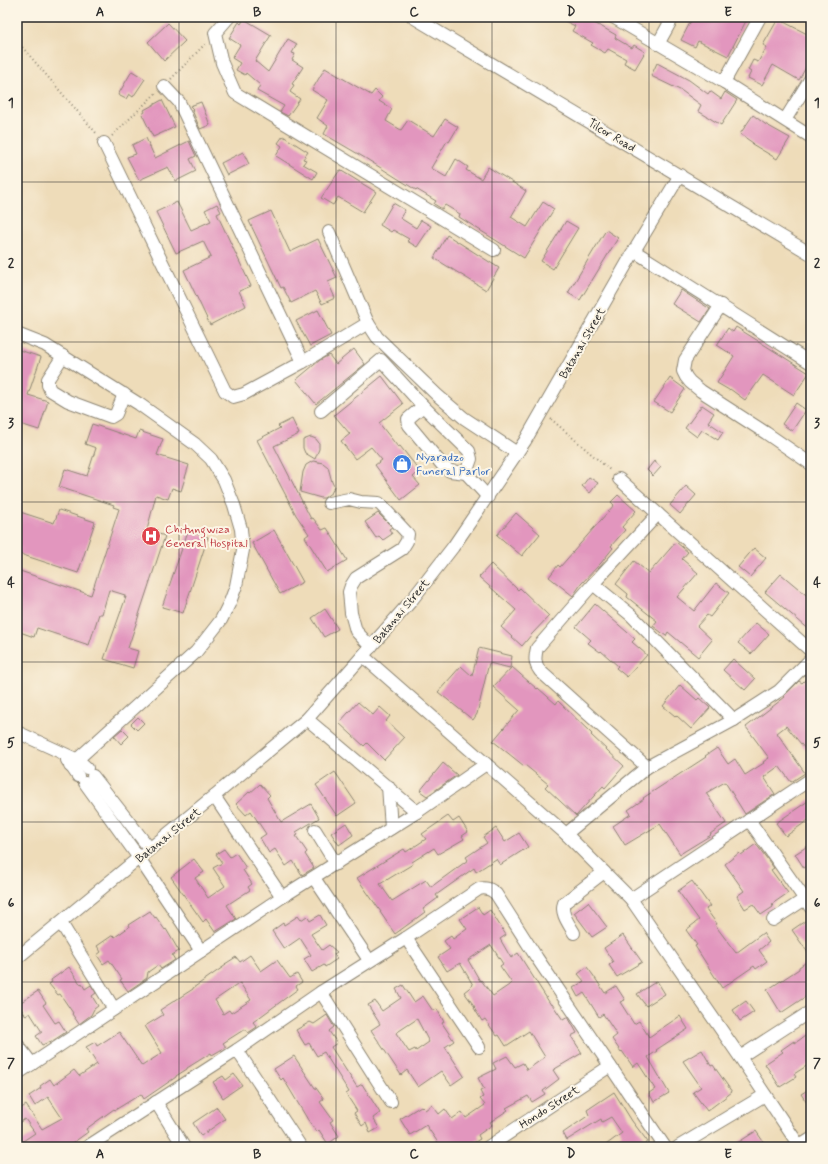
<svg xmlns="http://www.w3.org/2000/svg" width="828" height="1164" viewBox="0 0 828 1164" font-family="Mynerve,sans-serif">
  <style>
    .building { fill: #e296be; fill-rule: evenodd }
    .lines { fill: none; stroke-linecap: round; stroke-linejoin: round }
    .minor-casing { stroke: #8c8472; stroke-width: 14 }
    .path { stroke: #8c8472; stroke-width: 2; stroke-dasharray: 1 3; stroke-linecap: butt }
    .minor { stroke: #fff; stroke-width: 12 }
    .grid { fill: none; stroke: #2b2b2b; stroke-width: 1; stroke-opacity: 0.55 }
    .labels { text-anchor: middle; stroke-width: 4; stroke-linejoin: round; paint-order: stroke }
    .street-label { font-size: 12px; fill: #2b2b2b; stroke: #fcf5e5 }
    .shop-label { font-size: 12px; fill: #366cbe; stroke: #fcf5e5; text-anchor: start }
    .health-label { font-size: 12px; fill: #be3a42; stroke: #fcf5e5; text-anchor: start }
    .neatline { fill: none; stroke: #2b2b2b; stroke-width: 1.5 }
    .grid-label { font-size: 13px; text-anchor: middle; font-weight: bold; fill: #2b2b2b }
  </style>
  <rect width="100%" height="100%" fill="#fcf5e5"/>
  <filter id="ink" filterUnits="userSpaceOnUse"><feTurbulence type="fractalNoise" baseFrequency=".025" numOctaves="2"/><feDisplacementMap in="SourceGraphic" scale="8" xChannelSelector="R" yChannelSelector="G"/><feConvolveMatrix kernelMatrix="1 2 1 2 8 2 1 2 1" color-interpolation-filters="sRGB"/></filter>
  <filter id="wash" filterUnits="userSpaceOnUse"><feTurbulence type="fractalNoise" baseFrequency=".012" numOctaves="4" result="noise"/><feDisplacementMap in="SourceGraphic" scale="16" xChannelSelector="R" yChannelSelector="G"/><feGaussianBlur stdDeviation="0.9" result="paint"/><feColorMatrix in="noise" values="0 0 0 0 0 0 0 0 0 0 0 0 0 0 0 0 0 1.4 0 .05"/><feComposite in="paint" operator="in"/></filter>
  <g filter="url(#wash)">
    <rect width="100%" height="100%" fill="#eedcb9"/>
    <g id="blocks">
      <g class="building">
        <polygon points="557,17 582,17 602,27 616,35 615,38 632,48 634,45 645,52 635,69 624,63 626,59 608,49 605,53 591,45 593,43 572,31 575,26"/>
        <polygon points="693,17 748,17 728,56 698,41 695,47 681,40"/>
        <polygon points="244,19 271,35 255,61 268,72 288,39 297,44 292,53 295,54 292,60 303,67 292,84 294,85 290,92 300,99 288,116 280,112 284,106 257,91 260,85 246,73 245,75 236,70 240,63 232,58 240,45 229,38 239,22 241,24"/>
        <polygon points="778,19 811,36 811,58 799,80 773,65 762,85 748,78 751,72 748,70 753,60 758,62 767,47 763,45"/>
        <polygon points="168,23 185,41 164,61 148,42"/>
        <polygon points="657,63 689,80 708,94 710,91 721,99 725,92 737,100 721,125 698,111 701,105 682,91 651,76"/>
        <polygon points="325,68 371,95 375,90 382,97 379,101 392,109 386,121 401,130 408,120 434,136 445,119 458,127 449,142 447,141 431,168 446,177 456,159 468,167 466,170 481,179 488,167 512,182 526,191 511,217 527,227 543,202 554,209 524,258 459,217 460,214 445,205 442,209 434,204 436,201 416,189 416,190 365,158 324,134 328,126 317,118 328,100 312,90"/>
        <polygon points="132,71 145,79 133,97 129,94 126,99 118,95"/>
        <polygon points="162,100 175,127 153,137 142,114 145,112 144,110"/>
        <polygon points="201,102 210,125 200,129 192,110 193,109 190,106"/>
        <polygon points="753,115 765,124 790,138 777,159 752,144 753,143 740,134"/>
        <polygon points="283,136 308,152 303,159 306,160 303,164 317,172 313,179 276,156 282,146 278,143"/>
        <polygon points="146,138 155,158 189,141 196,156 190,159 196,171 176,181 168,167 139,180 127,157 136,154 132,145"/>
        <polygon points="243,152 249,164 227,175 221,163"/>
        <polygon points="340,170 376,192 363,212 338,197 333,205 321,198"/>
        <polygon points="177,202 191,230 211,221 205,210 217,204 221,212 217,214 251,286 239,291 246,306 210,325 184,270 211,257 203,241 176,253 156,212"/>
        <polygon points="393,203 405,210 400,218 416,228 421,220 431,226 417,247 407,241 409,239 393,230 391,232 380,225"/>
        <polygon points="271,211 290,252 318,239 337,278 328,282 335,298 322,304 315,291 291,303 283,287 281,288 249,221"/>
        <polygon points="566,221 578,228 553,269 541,261"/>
        <polygon points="606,230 618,238 580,300 568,293"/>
        <polygon points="447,235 499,268 486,290 434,258"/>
        <polygon points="681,290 710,309 701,322 672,304"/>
        <polygon points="318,310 331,335 310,346 296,321"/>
        <polygon points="736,327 809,373 794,395 763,375 745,400 730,389 729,390 717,383 734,356 717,345 728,328 733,332"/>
        <polygon points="354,349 365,364 316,404 296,380 320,360 329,355 336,364"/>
        <polygon points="19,350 41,357 28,395 48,401 39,430 17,423 17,357"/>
        <polygon points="382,376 403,404 379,423 398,447 400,446 420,471 413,477 420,485 401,500 375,465 382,460 371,447 355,459 341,441 350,434 334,415"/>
        <polygon points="670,378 685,389 670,412 654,402"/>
        <polygon points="796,403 806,410 792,431 782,424"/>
        <polygon points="702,405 714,413 708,422 723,432 718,440 702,430 697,437 685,428"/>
        <polygon points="292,419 299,434 274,446 311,519 313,518 322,530 327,528 347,560 327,572 305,537 309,534 296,515 257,440 280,428 278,426"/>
        <polygon points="92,424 136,439 139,431 163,439 157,455 189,465 181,491 172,488 168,499 156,495 147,530 165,536 128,648 138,651 133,668 104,659 126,597 124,597 125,595 109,590 102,614 99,614 89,645 37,628 34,637 17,631 19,620 17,619 17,570 91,595 119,509 113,507 114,505 59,487 65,469 87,476 96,448 85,444"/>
        <polygon points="311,437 316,439 319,443 319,449 315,459 305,453 303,448 303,440"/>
        <polygon points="313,461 323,463 328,467 332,482 334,486 332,492 324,498 321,498 300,492 303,472 306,465"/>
        <polygon points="654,461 661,467 653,476 647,470"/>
        <polygon points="589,477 598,483 590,493 582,486"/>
        <polygon points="686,486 696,495 680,514 670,505"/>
        <polygon points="618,495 636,511 622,527 625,530 611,546 613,548 601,563 581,584 573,596 549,577 558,565 560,567 614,505 611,502"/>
        <polygon points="59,510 95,522 78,573 17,553 17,511 54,523"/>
        <polygon points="378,513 392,527 389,529 392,534 383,540 379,536 376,538 365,522"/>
        <polygon points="516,513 540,534 522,556 497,535"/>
        <polygon points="274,530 303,582 280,594 252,543"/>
        <polygon points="188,531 208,537 183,613 162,607"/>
        <polygon points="676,542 688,552 682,559 698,573 677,597 694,611 716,583 729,593 710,617 707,615 697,626 712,640 698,657 668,632 666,636 653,626 657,621 627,597 628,594 616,584 634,561 649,573"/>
        <polygon points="754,548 766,558 750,577 738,567"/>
        <polygon points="491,564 518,590 520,588 549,616 532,634 522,646 501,627 516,610 479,577"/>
        <polygon points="781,574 811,599 811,631 765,592"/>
        <polygon points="595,604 635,639 632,642 647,655 627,677 616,668 618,666 601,651 600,652 588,643 591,640 576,627"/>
        <polygon points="325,609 338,629 324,637 312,618"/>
        <polygon points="756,623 769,634 751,654 738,643"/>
        <polygon points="479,648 512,656 510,668 489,663 477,714 473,720 438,692 461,666 472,676"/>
        <polygon points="733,659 755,679 745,690 723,670"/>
        <polygon points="512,667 537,689 538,688 556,704 558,701 592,734 591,735 624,766 605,788 603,786 576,816 545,787 548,784 525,765 524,766 493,741 519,710 493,687"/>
        <polygon points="811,674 811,756 786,726 777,733 805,773 791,782 779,766 764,777 775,794 745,814 725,782 706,793 726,823 710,834 711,835 680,854 660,824 625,845 613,826 631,814 628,810 644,799 643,798 706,757 705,756 717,748 728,764 735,759 745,775 764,763 763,762 769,758 746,727 785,697 784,696 799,681 802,683"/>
        <polygon points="680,685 697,700 699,698 710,708 691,729 676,715 675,716 663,706"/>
        <polygon points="358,702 373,715 380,707 390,716 386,721 404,738 384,760 367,743 364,746 339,723"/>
        <polygon points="138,717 144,723 137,730 131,724"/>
        <polygon points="122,729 129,736 121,744 114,736"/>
        <polygon points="443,763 457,775 427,796 420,791"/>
        <polygon points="335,772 356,803 337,816 316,785"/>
        <polygon points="260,784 270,795 267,798 281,822 311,804 319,818 296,832 298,835 296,836 307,852 305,854 314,868 302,875 293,861 286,866 275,849 269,853 260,838 266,834 251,811 246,815 236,804 249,792 250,793"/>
        <polygon points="811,799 811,818 786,836 776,823"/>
        <polygon points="448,816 453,822 459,818 468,832 462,836 464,839 438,854 434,848 412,862 413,864 380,884 392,901 426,880 431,887 468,860 466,857 487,843 483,837 496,828 505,842 519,833 528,847 500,865 496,859 476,872 474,868 436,895 438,898 423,909 425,912 395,934 380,912 381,912 357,878 404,849 406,852 426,839 422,834"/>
        <polygon points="346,823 353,835 339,845 331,833"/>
        <polygon points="756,844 774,868 771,870 788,893 772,904 773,907 761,915 753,904 745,909 737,896 744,891 725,864 739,853 741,855"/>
        <polygon points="811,844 811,864 804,868 795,854"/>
        <polygon points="224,849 230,857 236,853 246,868 243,870 252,884 248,887 250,890 227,905 236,919 215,932 206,919 203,922 171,877 194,859 204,872 195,878 208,898 225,886 213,868 222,863 216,854"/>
        <polygon points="692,881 710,906 706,909 717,924 715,925 736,953 763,933 769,942 759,950 767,961 756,969 754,966 722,988 695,946 697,945 686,930 699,920 678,891"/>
        <polygon points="588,902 607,927 592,937 574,913"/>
        <path d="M 478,907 L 483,915 L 490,910 L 506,935 L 500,939 L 511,958 L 518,953 L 551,1005 L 552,1004 L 563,1020 L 568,1017 L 577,1033 L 571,1036 L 582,1053 L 553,1070 L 559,1079 L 543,1091 L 545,1094 L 532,1102 L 528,1096 L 506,1108 L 508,1110 L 490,1122 L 492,1125 L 478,1135 L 480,1139 L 467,1147 L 441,1147 L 426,1125 L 410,1135 L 400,1119 L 421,1106 L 425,1110 L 432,1105 L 439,1114 L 445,1109 L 452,1119 L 462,1112 L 466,1118 L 485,1105 L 480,1099 L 483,1097 L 480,1091 L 484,1089 L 478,1078 L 496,1069 L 493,1063 L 507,1056 L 515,1067 L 523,1063 L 527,1070 L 545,1057 L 529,1031 L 506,1046 L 499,1035 L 497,1036 L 485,1019 L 482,1021 L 474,1008 L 475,1007 L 464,992 L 473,985 L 460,963 L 447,971 L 438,957 L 450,949 L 444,941 L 451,936 L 453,939 L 467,929 L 460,919 ZM 491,945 L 503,964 L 500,966 L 512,983 L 493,996 L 481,980 L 480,981 L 468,960 Z"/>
        <polygon points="150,911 155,918 156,917 165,930 166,929 179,951 172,955 175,960 161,969 158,965 148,972 147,978 128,991 120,980 122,979 109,960 103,964 97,955 101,952 97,946 113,935 115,937 129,927 128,925"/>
        <polygon points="320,915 326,925 311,934 322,950 329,945 337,952 334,954 337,959 325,967 324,965 312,972 304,959 311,955 300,938 284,949 272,931 283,923 284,925 298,916 301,920 307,916 310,921"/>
        <polygon points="808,919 811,924 811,957 792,930"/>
        <polygon points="623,935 642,962 617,977 609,965 613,962 604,948"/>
        <path d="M 250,955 L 261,971 L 277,960 L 290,978 L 297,974 L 302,982 L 296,986 L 298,989 L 253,1022 L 257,1027 L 248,1033 L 245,1029 L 223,1043 L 226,1047 L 212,1055 L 211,1053 L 187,1068 L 187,1069 L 176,1076 L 176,1077 L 144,1099 L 141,1094 L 115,1110 L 114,1109 L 86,1129 L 88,1132 L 67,1147 L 17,1147 L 17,1145 L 35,1133 L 25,1119 L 17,1124 L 17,1111 L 26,1105 L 42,1129 L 62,1118 L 48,1097 L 35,1106 L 29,1096 L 41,1088 L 40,1086 L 50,1079 L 54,1085 L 74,1070 L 79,1076 L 97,1064 L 86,1047 L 95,1042 L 97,1046 L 119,1032 L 142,1066 L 162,1053 L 145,1026 L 163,1015 L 160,1010 L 193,989 L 193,988 L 226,965 L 225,964 L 236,957 L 240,962 ZM 240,983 L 251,1000 L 231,1013 L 229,1010 L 223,1014 L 215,1000 Z"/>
        <polygon points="811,959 811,993 781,1013 767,990 799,969 799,967"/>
        <polygon points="69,967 81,985 82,984 85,989 91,985 96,993 92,996 98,1006 94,1009 91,1015 79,1024 72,1014 73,1013 60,994 58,995 49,984 52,982 51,980"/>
        <polygon points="587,967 593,975 605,993 616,986 625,1000 620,1002 634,1024 639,1021 649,1037 680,1016 688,1029 656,1050 657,1051 648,1057 669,1093 654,1102 649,1093 655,1089 638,1063 633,1067 622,1051 621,1052 612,1039 617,1035 603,1014 599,1017 584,993 578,997 573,988 584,981 578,974"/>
        <polygon points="657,981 665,994 646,1006 637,994"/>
        <path d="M 403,985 L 414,1002 L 423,996 L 433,1011 L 437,1009 L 444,1022 L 442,1023 L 454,1041 L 445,1047 L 464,1076 L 451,1085 L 441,1071 L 418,1087 L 407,1070 L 401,1075 L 371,1030 L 380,1024 L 368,1005 L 375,1001 L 382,1011 L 401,998 L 396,989 ZM 417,1019 L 429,1042 L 416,1051 L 415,1049 L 409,1052 L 396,1033 Z"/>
        <polygon points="38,991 46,1003 43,1005 55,1023 59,1021 66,1032 54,1040 42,1045 36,1036 42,1032 30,1013 26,1016 18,1004"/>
        <polygon points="746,1001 754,1012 740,1021 733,1010"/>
        <polygon points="327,1015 334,1027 329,1031 337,1043 331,1047 357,1087 362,1084 380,1113 373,1118 379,1128 370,1133 366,1123 362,1126 354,1113 357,1111 346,1094 349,1092 324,1052 317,1056 309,1043 305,1045 296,1030 310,1022 314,1024"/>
        <polygon points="811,1032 811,1063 794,1074 796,1077 780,1087 765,1064 783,1052 781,1050 794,1041 795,1043"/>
        <polygon points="702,1050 711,1066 713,1065 732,1092 707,1111 693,1092 701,1087 683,1061"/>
        <polygon points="294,1056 315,1088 316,1088 324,1099 320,1102 333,1120 330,1122 339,1136 328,1144 319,1130 317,1132 308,1120 283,1078 281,1080 274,1069"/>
        <polygon points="234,1074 242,1085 223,1098 213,1082 223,1076 226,1080"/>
        <polygon points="811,1088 811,1109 801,1094"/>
        <polygon points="614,1092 632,1121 648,1142 641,1147 603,1147 622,1133 611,1117 602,1122 601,1119 567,1140 563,1133 589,1115 587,1110"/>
        <polygon points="217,1107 225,1119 201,1136 193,1123"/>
        <polygon points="756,1131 767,1147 731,1147"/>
      </g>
    </g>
  </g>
  <g filter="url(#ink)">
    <use href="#blocks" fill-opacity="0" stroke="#8c8472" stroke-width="1"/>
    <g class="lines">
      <g class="minor-casing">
        <g id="minor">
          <polyline points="229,17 215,33 222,63 235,93 494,250"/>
          <polyline points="413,17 811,254"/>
          <polyline points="613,17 724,82 811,137"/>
          <polyline points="658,44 673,17"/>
          <polyline points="724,82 760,17"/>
          <polyline points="164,86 179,102 303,362"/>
          <polyline points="785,120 811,78"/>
          <polyline points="104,143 225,391 233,397 244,394 303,362 368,323 329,232"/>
          <polyline points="634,251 811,363"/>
          <polyline points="721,305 685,360 683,371 686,377 690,382 701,391 766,433 811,464"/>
          <polyline points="368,323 377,337 437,395 464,418 517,453"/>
          <polyline points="17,334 45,345 139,404 195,444 211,459 224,480 234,505 241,529 243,550 236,586 230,602 221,620 196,652 70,766"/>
          <polyline points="63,356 48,379 48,385 50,390 68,401 111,417 116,414 124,394"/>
          <polyline points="423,406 408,419 409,425 444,467 450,471 466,473"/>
          <polyline points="321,411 381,360 423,406 469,451 471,459 466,473 488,497"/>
          <polyline points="619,479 811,651"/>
          <polyline points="329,503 349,499 361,502 379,503 408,534 407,541 402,549 356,578 351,586 349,592 351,613 356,631 371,647"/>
          <polyline points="593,584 631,615 734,720"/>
          <polyline points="363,656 566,834 631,899 740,1057 800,1147"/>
          <polyline points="307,719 417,812"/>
          <polyline points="17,732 78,760 87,768"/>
          <polyline points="67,760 78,776"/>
          <path d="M 647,767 L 540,671 C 534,663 535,657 537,648 L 593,584 L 658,514"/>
          <polyline points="93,776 150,849"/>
          <polyline points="85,783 139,858 201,951"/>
          <polyline points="388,786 391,828"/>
          <polyline points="214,796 282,897"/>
          <polyline points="749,820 811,908"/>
          <polyline points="315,830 336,864"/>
          <polyline points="566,834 647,767 734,720 779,691 811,659"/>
          <polyline points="314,878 369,960"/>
          <polyline points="631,899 811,779"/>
          <polyline points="773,920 805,899"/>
          <polyline points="61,923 114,1009"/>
          <path d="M 574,933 C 569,924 560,913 564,903 L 604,872"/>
          <polyline points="406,938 479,1047"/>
          <polyline points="17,958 214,796 307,719 411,601 453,547 525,441 634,251 680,175"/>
          <polyline points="321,992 391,1102"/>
          <polyline points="17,1044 32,1064"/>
          <polyline points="237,1050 301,1147"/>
          <polyline points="740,1057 811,1011"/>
          <polyline points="17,1074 282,897 417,812 486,764"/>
          <polyline points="156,1102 184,1147"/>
          <polyline points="800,1146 811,1139"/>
          <path d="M 87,1147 L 237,1050 L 321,992 L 406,938 L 479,889 C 486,887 491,889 496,894 L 537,958 L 665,1147"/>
          <polyline points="488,1147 610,1066"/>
          <polyline points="678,1147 765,1095"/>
        </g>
      </g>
      <g class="path">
        <polyline points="17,41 97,134"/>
        <polyline points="171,79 206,43"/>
        <polyline points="112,136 156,93"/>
        <polyline points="551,419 611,471"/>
      </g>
      <use href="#minor" class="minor"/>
    </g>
  </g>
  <path class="grid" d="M 179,17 L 179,1147M 336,17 L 336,1147M 492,17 L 492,1147M 649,17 L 649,1147M 17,182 L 811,182M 17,342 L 811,342M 17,502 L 811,502M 17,662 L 811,662M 17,822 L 811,822M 17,982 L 811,982"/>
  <defs>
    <g id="shop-disc" transform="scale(1)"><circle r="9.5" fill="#3f7fe0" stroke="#fcf5e5"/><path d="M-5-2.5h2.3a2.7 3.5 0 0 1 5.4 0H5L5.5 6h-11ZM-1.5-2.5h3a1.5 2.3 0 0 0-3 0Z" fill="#fff"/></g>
    <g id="hospital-disc" transform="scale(1)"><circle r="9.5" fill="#e0444e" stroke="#fcf5e5"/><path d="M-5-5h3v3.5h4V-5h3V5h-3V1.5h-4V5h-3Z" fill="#fff"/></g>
  </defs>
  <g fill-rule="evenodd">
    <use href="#shop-disc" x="402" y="464"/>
    <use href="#hospital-disc" x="151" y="536"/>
  </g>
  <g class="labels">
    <g class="street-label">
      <text transform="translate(612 135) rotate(31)" y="4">Tilcor Road</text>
      <text transform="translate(582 343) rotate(-60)" y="4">Batanai Street</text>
      <text transform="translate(401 611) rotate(-50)" y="4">Batanai Street</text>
      <text transform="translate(168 835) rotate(-39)" y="4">Batanai Street</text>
      <text transform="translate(549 1107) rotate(-33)" y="4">Hondo Street</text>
    </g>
    <g class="shop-label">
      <text x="416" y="461">Nyaradzo<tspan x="416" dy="14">Funeral Parlor</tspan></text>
    </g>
    <g class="health-label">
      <text x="165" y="533">Chitungwiza<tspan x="165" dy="14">General Hospital</tspan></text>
    </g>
  </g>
  <rect width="828" height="1164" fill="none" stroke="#fcf5e5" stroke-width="44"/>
  <rect x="22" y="22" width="784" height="1120" class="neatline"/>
  <g class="grid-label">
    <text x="100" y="16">A</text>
    <text x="257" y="16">B</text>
    <text x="414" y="16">C</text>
    <text x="571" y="16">D</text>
    <text x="728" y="16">E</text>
    <text x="11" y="107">1</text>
    <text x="817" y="107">1</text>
    <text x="11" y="267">2</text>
    <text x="817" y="267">2</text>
    <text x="11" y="427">3</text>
    <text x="817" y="427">3</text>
    <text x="11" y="587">4</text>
    <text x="817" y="587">4</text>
    <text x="11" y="747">5</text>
    <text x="817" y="747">5</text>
    <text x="11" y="907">6</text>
    <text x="817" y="907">6</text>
    <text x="11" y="1067">7</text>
    <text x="817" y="1067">7</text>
    <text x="100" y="1158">A</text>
    <text x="257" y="1158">B</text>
    <text x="414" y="1158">C</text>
    <text x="571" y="1158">D</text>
    <text x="728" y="1158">E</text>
  </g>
</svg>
